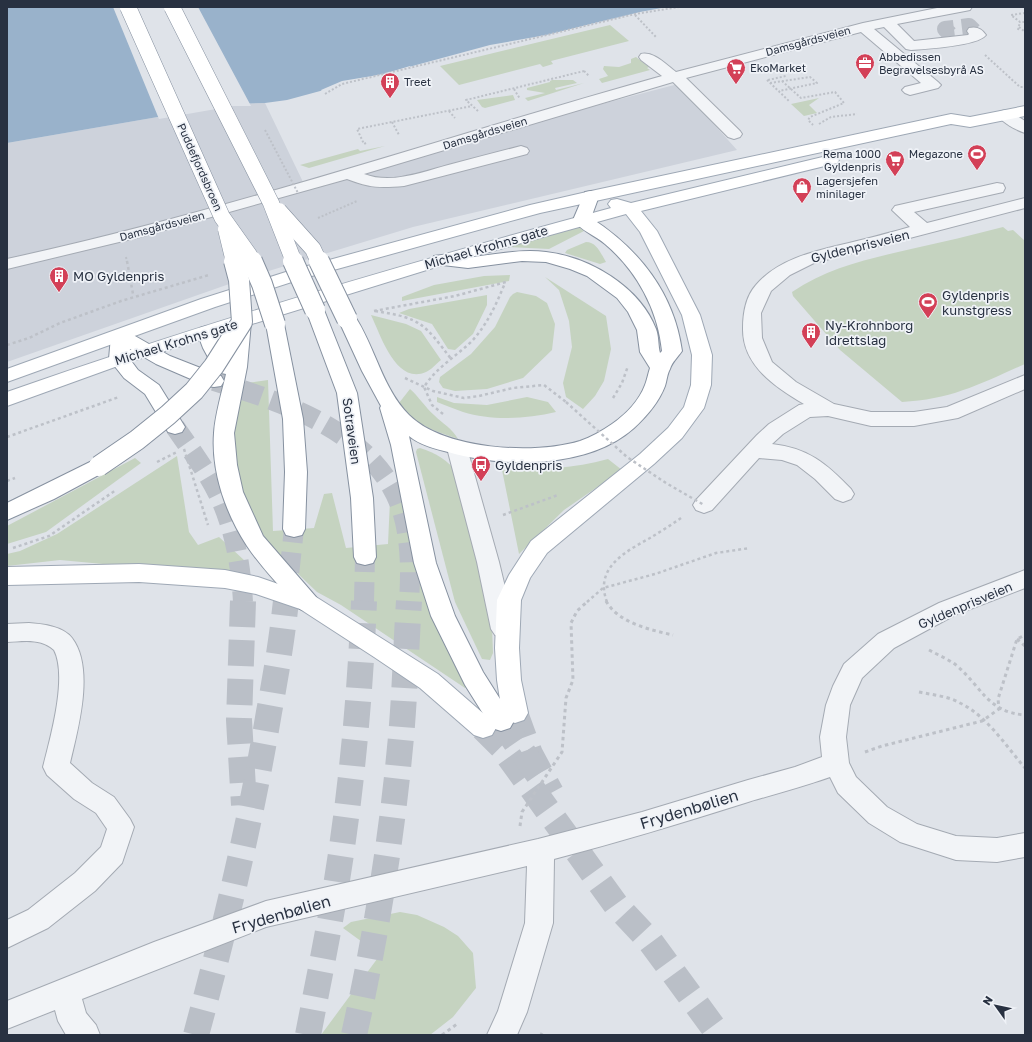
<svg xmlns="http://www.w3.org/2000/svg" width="1032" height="1042" viewBox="0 0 1032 1042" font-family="'Golos Text',sans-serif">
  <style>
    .built { fill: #cdd2db }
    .green { fill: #c5d3c0 }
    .water { fill: #99b2cb }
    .pier { fill: #dfe3e9 }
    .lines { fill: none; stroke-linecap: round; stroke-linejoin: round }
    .minor-tunnel { stroke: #babfc7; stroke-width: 16; stroke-dasharray: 16 8; stroke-linecap: butt }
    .major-tunnel { stroke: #babfc7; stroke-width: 26; stroke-dasharray: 26 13; stroke-linecap: butt }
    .highway-tunnel-far1 { stroke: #babfc7; stroke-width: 20; stroke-dasharray: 20 10; stroke-linecap: butt }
    .highway-tunnel { stroke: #babfc7; stroke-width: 26; stroke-dasharray: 26 13; stroke-linecap: butt }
    .minor-casing { stroke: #a4aab3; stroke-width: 2 }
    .major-casing { stroke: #9ea8b5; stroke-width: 2 }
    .highway-casing { stroke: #8691a0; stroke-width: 2 }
    .path-far2 { stroke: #bdc1c8; stroke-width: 2; stroke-dasharray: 2 2; stroke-linecap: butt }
    .path-far1 { stroke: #bdc1c8; stroke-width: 2.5; stroke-dasharray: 3 3; stroke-linecap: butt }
    .path { stroke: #bdc1c8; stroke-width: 3; stroke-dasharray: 3.5 3.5; stroke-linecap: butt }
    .minor { fill: #f2f4f7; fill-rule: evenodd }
    .major { fill: #fff; fill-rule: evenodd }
    .highway { fill: #fff; fill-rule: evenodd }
    .highway-bridge-far1-casing { stroke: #8691a0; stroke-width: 17; stroke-linecap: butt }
    .highway-bridge-casing { stroke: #8691a0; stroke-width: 22; stroke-linecap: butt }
    .path-bridge-far1 { stroke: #bdc1c8; stroke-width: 2; stroke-dasharray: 2 2; stroke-linecap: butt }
    .path-bridge { stroke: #bdc1c8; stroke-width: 2.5; stroke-dasharray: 3 3; stroke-linecap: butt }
    .highway-bridge-far1 { stroke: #fff; stroke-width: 16 }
    .highway-bridge { stroke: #fff; stroke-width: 20 }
    .labels { text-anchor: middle; stroke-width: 3.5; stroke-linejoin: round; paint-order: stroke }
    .far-street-label { font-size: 11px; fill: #283141; stroke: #eff2f7 }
    .far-poi-label { font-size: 11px; fill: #283141; stroke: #eff2f7; text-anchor: start }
    .street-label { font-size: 13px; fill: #283141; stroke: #eff2f7 }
    .poi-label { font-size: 13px; fill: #283141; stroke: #eff2f7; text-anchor: start }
    .near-street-label { font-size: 16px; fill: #283141; stroke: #eff2f7 }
  </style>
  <rect width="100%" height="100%" fill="#dfe3e9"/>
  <polygon class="built" points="678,84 737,150 413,227 252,276 7,362 7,143 233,104 265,103 303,182"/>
  <g class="green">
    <polygon points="610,25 629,41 551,61 553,64 543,67 540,64 459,85 440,66"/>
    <polygon points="636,57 649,67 647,68 650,70 602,83 599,79 608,76 603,69 604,66 619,67 631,63 631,59"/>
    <polygon points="552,80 573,80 577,83 555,88 556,90 584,83 528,101 525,98 545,93 527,90 527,88 550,82 550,81"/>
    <polygon points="513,95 515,100 485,108 482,107 477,100"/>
    <polygon points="819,98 809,105 817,113 804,116 791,104"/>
    <polygon points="385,146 309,168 300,165 358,149 360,151"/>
    <polygon points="575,224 584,231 549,249 507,247 504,245"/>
    <path d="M 1003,227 L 1008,231 L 1013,230 L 1025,241 L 1025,364 C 982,383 951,400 902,402 L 840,350 L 793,296 L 792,292 C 829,267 868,259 911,249 C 942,242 973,235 1003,227 Z"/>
    <path d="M 586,242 C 597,242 601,254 606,262 L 600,264 L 565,253 L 567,250 Z"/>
    <polygon points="510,275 509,281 402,301 402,297 434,285 484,276"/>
    <polygon points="545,277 606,316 611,349 604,381 595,396 583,409 566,397 563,383 572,347 569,321 559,290"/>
    <polygon points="517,292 536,296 547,303 555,324 552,350 523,378 487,389 455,391 443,388 439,382 440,377 471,354 495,327 510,297 513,294"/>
    <polygon points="487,295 487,305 473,334 455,350 448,349 432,324 399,313 409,309"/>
    <path d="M 371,315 L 406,324 L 421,331 L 441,360 C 436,364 431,370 426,372 C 396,385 381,336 371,315 Z"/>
    <polygon points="268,380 273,531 314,528 324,494 332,493 346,548 388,544 390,500 401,498 418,568 471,684 465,688 341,605 317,592 271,548 253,517 231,464 236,417 247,383"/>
    <path d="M 410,389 C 419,397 425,407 434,415 C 443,424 452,428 458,439 C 432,430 417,426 399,403 Z"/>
    <path d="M 437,397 L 454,403 L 487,405 L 527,397 L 548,402 L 556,412 C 526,419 492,421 463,412 C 454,409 445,405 437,402 Z"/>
    <path d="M 420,448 C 436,453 448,460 458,474 L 491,600 L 493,653 L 490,660 L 482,659 L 455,602 L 416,452 L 417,449 Z"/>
    <polygon points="177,456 189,532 198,545 219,537 245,561 236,571 146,568 60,560 7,566 7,554 20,551 57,534"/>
    <polygon points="135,458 141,463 46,532 7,544 7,526"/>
    <path d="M 608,459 L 622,470 L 564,510 L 519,554 L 502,470 C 539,470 571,469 608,459 Z"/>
    <polygon points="400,912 417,915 444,927 458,936 473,953 476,988 453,1017 430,1035 321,1035 380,955 343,928 351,922"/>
  </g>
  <polygon class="water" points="7,7 667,7 640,12 546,35 490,45 287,100 265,103 233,104 7,143"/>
  <g class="pier">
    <polygon points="113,7 198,7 251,106 233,106 159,119"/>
    <polygon points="410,66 411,68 334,90 323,93 321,90 342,81 384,74"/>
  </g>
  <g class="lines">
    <polyline class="minor-tunnel" points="950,34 945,29 969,26 974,31"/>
    <g class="major-tunnel">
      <polyline points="515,713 530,754 551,793"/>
      <polyline points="483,728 502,747 616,905 650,941 719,1035"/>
    </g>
    <g class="highway-tunnel-far1">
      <path d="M 214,381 C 283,402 372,431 400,505 C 411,535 411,570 409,602"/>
      <path d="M 175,427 C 191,450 209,474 221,500 C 235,532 241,567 243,602"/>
      <polyline points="286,602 294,529"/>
      <polyline points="364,602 365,557"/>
    </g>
    <g class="highway-tunnel">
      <polyline points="243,601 239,720 244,805"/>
      <polyline points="501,721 540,777"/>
      <path d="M 196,1035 C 225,928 251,821 269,712 C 276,675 282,638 286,601"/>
      <path d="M 308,1035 C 317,988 327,940 335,892 C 351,796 360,699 364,601"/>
      <path d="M 354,1035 C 376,937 392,836 401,737 C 405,692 406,646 409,601"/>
    </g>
    <g class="minor-casing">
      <g id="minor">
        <path d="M 942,7 L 972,7 L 970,10 L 965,11 L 897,24 L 914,41 L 968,35 L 969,34 L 967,31 L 969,28 C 977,26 982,29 986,35 C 978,46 926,49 911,50 L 906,49 L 884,27 L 874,29 L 938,82 L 941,85 L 938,88 L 910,95 L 905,93 L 902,90 L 905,87 L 921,83 L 861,32 L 686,78 L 740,131 L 742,134 L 740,137 L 734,139 L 728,137 L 673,82 L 364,174 C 392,185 425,171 452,164 C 475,158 498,152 521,146 L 527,148 L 529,151 L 527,154 L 404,186 C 380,188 370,188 347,179 L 140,237 L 7,269 L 7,259 C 229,211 444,137 662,76 L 641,60 L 639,57 L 641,54 C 654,51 666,65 676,72 L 863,23 Z"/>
        <path d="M 1005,110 L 1011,112 L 1025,121 L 1025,133 C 1016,130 1003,123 997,115 L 999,112 Z"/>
        <path d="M 997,183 L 1003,184 L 1005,188 L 1003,192 L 914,212 L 927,223 L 1025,198 L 1025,208 L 814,263 L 790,275 L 771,291 L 761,313 L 762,338 L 772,362 L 796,382 L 834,404 L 871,412 L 914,412 L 947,407 L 1025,375 L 1025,389 L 958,418 L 914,426 L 871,426 L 828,416 L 810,417 L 783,434 L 772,444 C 808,448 826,463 851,489 L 854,494 L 851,499 L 843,502 L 835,499 L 815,479 L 797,465 L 782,460 L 759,458 L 712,510 L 704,513 L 696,510 L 693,505 L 696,500 L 757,435 L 769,424 L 799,405 L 804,404 C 775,387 742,365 743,328 C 743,313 746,296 756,285 C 779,258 816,251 849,243 C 869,238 890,233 910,227 L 892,210 L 895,206 Z"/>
        <polygon points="457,441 464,443 467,448 499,562 515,629 511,635 503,638 495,635 491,629 477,562 447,448 450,443"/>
        <path d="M 1025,570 L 1025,588 L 955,615 L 894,648 L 862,678 L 850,705 L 846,737 L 849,763 L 856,777 L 887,807 L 917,824 L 956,836 L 997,838 L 1025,833 L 1025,857 L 997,862 L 956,860 L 900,842 L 869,823 L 838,793 L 830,777 C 802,787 774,794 745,803 C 682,823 619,842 554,859 L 553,923 L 527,1012 L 517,1035 L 487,1035 L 498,1011 L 525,923 L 527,866 L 266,927 L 82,999 L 86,1013 L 96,1025 L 100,1035 L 66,1035 L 58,1021 L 55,1010 L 7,1029 L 7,1001 L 154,942 L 266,901 L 538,839 L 642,812 L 748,780 L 795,767 L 822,757 L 820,737 L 826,705 L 833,686 L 844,664 L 878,634 L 939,603 Z"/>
        <path d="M 29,623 C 42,624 63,626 72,638 C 95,668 78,729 70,763 L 92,783 L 114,797 L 130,819 L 134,827 L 122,863 L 95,891 L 48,928 L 7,948 L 7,920 L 28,910 L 75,873 L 101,847 L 107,829 L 96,813 L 74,799 L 47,775 L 43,767 C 50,739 68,677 54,650 C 41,638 24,641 7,642 L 7,624 Z"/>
      </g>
    </g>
    <g class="major-casing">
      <g id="major">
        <polygon points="1025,106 1025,116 970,127 951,124 540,213 301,279 215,307 7,382 7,369 201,299 289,271 530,205 591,191 951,114 970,117"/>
        <path d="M 831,155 L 837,157 L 839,160 L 837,163 L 641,211 L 657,231 L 700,315 L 712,355 L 711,385 L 704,408 L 682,438 L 654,464 L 547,553 L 530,578 L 521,600 L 519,648 L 521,680 L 528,713 L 524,720 L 515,723 L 506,720 L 502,713 L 497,680 L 495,648 L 497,600 L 509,575 L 531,541 L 640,454 L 668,428 L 684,407 L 691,385 L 692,355 L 682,315 L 640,232 L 626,214 L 446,264 L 126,363 L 7,406 L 7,392 C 206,322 408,263 611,208 L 608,204 L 611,200 L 617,199 L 631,203 Z"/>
        <polygon points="139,564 225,570 258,577 316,597 438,674 492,721 496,728 492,735 483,738 474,735 420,688 374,657 300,609 256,594 225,588 139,582 7,585 7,567"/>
      </g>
    </g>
    <g class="highway-casing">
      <g id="highway">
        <path d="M 591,191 L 597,192 L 599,196 L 591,218 C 639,249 674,293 682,351 C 678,357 672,362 670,369 C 667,374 667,380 665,386 C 659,402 646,417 634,428 C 588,469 504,468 448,452 C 435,449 420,445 409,436 L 436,563 L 455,616 L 483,672 L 514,721 L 510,728 L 501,731 L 492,728 L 465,685 L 431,616 L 414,563 L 391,445 L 380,408 L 381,406 L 362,371 L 338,319 L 340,315 L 347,313 L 354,315 C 375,346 382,388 409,415 C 444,450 535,455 580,441 C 591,437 602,431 612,424 C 625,415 639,401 645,385 C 647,380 648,374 650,368 L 640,352 L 637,330 L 628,312 L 617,298 L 587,276 L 570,269 L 546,262 L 522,261 L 468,268 L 434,264 L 431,260 L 434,256 C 447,253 460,259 473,257 C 497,254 522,249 546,252 C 590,257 640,287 656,329 C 659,337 658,346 660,353 L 662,351 C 658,310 637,271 605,244 C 596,236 580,230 573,220 L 585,192 Z"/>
        <polygon points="315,304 322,306 324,310 357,393 373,498 376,557 373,563 365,565 357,563 354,557 351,498 337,393 306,310 308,306"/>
        <path d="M 242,316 L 249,318 L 251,322 L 247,367 L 234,433 L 237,465 L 243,492 L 263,536 L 316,597 L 320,603 L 316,609 L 308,612 L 300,609 C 283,590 261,567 247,546 C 226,514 211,472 214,433 C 215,415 222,392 226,374 L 216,372 L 203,348 L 197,332 L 200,328 L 207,326 L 214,328 L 228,359 L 233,322 L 235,318 Z"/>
        <polygon points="275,318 282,320 284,324 303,419 307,472 305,529 302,535 294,537 286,535 283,529 285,472 283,419 266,324 268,320"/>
        <polygon points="121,330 128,332 170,356 221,376 224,381 221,386 214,387 207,386 156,364 130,349 129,358 138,370 159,385 185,427 182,432 175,434 168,432 145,394 124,378 109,359 111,336 114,332"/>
        <polygon points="99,459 106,461 110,466 106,471 54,499 7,520 7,503 92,461"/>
      </g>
    </g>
    <g class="path-far2">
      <polyline points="1025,13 1011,15 1020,22 1025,22"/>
      <polyline points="635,15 656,37"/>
      <polyline points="1019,27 1025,32"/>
      <polyline points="1018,30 1020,22"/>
      <polyline points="985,55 1020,87 1025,87"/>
      <polyline points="584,71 589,76"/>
      <polyline points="767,80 790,102"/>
      <polyline points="768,80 786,76"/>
      <polyline points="782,81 801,98 835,92 844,103 810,117 808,120 813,125"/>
      <polyline points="770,83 810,77 817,83 779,91"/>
      <polyline points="514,89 520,99"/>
      <polyline points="325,94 342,84 635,14 679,7"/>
      <polyline points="449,111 455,118"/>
      <polyline points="478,111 466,100 584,71"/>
      <polyline points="392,122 399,135"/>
      <polyline points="819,124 831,117 857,114"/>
      <polyline points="366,143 364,144 357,129 472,106"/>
      <polyline points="318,218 357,201"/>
      <polyline points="126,257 127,262"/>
    </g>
    <g class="path-far1">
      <polyline points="127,261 133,294"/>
      <polyline points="374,311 455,296 506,282"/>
      <path d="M 375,311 C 422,318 424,324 452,360"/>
      <polyline points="7,345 29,338 60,323 121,301 209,275"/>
      <polyline points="405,378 433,391 464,398 479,396 513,388 544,385 566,402"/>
      <polyline points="613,398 622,383 628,366"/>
      <path d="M 443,414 L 432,405 L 424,387 C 436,368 455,357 471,342 C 487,325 496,305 505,283"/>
      <polyline points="7,437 119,397"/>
      <polyline points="184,449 208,525"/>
      <polyline points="157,462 177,452"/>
      <polyline points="7,481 15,478"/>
      <polyline points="503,515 558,495"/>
      <polyline points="13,548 49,536 116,490"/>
      <polyline points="587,602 603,588 655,574 716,553 750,548"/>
      <path d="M 607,602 C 594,568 625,552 650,538 C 660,532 671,525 681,518"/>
    </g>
    <g class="path">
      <path d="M 606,601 C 618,623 651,630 673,635"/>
      <polyline points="1017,639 1025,646"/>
      <path d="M 929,650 C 938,655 948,659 956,665 C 982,687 987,712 1025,715"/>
      <path d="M 919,692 C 933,695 948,696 960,703 C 987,716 1006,746 1025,768"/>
      <polyline points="865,752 882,746 982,721 999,709 998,699 1017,639 1025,635"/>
      <polyline points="520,826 522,812 562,752 566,698 573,680 571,623 577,611 588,601"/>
      <polyline points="442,1035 457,1024"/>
      <polyline points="541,1035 542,1033"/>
    </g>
    <use href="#minor" class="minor"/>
    <use href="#major" class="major"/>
    <use href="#highway" class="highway"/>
    <g class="highway-bridge-far1-casing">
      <g id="highway-bridge-far1">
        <polyline points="128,7 222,217 249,255 252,262"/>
        <polyline points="172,7 271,203 294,262"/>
        <polyline points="279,211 313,249 319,262"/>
        <polyline points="226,229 234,262"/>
      </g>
    </g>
    <g class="highway-bridge-casing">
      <g id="highway-bridge">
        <polyline points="252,261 262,284 275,324"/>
        <polyline points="293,261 315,310"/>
        <polyline points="319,261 347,319"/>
        <polyline points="99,466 137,440 168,415 194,391 214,366 242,322 239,280 234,261"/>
      </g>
    </g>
    <polyline class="path-bridge-far1" points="265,130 298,193"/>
    <polyline class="path-bridge" points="566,402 627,457 666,483 704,505"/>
    <use href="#highway-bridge-far1" class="highway-bridge-far1"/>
    <use href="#highway-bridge" class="highway-bridge"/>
  </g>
  <defs>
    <g id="office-pin" transform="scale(1)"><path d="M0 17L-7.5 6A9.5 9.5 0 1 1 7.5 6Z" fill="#d34057" stroke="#eff2f7"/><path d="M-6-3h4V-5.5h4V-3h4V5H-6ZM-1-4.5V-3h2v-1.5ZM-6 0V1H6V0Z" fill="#fff"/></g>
    <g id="supermarket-pin" transform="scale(1)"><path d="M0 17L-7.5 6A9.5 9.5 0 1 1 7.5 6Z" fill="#d34057" stroke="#eff2f7"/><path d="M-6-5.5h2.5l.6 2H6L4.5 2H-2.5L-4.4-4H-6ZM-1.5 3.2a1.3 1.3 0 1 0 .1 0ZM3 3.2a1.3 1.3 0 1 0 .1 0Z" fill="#fff"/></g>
    <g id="building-pin" transform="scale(1)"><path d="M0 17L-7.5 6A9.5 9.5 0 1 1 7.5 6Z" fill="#d34057" stroke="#eff2f7"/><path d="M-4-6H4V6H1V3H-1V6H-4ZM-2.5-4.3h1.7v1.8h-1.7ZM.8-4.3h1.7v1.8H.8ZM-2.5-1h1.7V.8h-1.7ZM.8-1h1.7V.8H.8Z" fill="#fff"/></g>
    <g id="stadium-pin" transform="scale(1)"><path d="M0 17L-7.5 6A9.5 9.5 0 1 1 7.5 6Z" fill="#d34057" stroke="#eff2f7"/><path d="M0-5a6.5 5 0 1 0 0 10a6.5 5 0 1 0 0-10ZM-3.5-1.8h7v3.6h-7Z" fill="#fff"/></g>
    <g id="shop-pin" transform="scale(1)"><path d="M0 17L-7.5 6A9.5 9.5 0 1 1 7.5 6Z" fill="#d34057" stroke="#eff2f7"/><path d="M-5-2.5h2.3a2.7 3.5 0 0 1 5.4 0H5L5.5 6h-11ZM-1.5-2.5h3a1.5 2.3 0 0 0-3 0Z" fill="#fff"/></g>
    <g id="bus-pin" transform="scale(1)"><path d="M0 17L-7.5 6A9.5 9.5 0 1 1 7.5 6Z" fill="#d34057" stroke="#eff2f7"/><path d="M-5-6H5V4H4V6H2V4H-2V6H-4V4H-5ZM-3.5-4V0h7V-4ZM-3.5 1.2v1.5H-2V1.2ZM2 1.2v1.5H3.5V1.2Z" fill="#fff"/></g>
  </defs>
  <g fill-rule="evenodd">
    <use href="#office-pin" x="865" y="63"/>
    <use href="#supermarket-pin" x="736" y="68"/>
    <use href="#building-pin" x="390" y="82"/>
    <use href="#stadium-pin" x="977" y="154"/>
    <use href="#supermarket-pin" x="895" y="160"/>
    <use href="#shop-pin" x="802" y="187"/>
    <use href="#building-pin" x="59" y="276"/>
    <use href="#stadium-pin" x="928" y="302"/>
    <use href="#building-pin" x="811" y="332"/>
    <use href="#bus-pin" x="481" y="465"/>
  </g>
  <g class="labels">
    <g class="far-street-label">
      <text transform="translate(808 41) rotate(-15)" y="4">Damsgårdsveien</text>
      <text transform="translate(485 133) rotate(-17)" y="4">Damsgårdsveien</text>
      <text transform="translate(200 167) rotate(66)" y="4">Puddefjordsbroen</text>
      <text transform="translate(162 226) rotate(-15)" y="4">Damsgårdsveien</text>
    </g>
    <g class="far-poi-label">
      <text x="879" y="61">Abbedissen<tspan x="879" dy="13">Begravelsesbyrå AS</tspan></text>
      <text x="750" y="72">EkoMarket</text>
      <text x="404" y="86">Treet</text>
      <text x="881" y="158" text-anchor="end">Rema 1000<tspan x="881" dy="13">Gyldenpris</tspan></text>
      <text x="963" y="158" text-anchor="end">Megazone</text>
      <text x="816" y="185">Lagersjefen<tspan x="816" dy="13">minilager</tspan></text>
    </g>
    <g class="street-label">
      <text transform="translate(860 246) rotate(-14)" y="5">Gyldenprisveien</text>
      <text transform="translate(486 247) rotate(-16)" y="5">Michael Krohns gate</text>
      <text transform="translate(176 342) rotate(-17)" y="5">Michael Krohns gate</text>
      <text transform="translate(352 431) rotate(82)" y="5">Sotraveien</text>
      <text transform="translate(965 605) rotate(-23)" y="5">Gyldenprisveien</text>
    </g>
    <g class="poi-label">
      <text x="73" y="281">MO Gyldenpris</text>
      <text x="942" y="300">Gyldenpris<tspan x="942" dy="15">kunstgress</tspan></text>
      <text x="825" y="330">Ny-Krohnborg<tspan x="825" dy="15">Idrettslag</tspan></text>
      <text x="495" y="470">Gyldenpris</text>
    </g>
    <g class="near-street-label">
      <text transform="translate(689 809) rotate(-17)" y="6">Frydenbølien</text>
      <text transform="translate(281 914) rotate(-16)" y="6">Frydenbølien</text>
    </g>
  </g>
  <rect width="1032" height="1042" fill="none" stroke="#283141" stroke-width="16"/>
  <g transform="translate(996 1006) rotate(303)" stroke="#eff2f7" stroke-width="3" paint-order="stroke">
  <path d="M0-3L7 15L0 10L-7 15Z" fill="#283141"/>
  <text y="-6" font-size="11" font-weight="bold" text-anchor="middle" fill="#283141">N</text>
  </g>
</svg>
